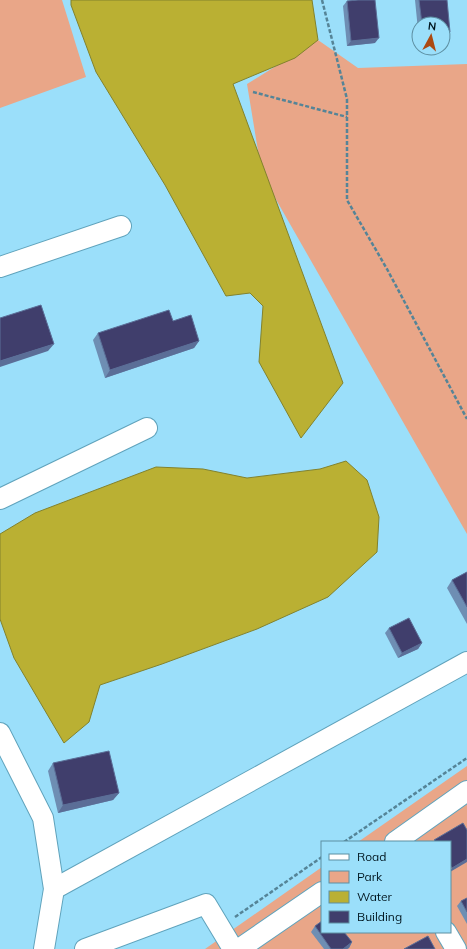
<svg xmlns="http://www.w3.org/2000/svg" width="467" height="949" viewBox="0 0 467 949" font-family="Mulish,sans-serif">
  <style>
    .green { fill: #e9a688 }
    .water { fill: #bab033; stroke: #82822d }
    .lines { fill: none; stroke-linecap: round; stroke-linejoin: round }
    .minor-casing { stroke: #60a3bc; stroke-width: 22 }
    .path { stroke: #558497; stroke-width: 2.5; stroke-dasharray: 4 2; stroke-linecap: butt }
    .minor { stroke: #fff; stroke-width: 20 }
    .wall { fill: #6e8eb3 }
    .shaded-wall { fill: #5b6e97 }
    .building { fill: #403e6c; stroke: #5b6e97 }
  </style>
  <rect width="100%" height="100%" fill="#9bdffa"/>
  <g class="green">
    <polygon points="0,0 62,0 86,77 0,108"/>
    <polygon points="318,40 358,68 467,64 467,534 262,175 247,84"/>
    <polygon points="467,766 467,949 205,949 322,867 322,932 450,932 450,842 358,842"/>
  </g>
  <g class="water">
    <polygon points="71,0 312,0 318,40 295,58 233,84 343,383 301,438 259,362 263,306 250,293 226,296 165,185 96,72 71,5"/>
    <polygon points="346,461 367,480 379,517 377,552 328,597 257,629 162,664 100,685 89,722 64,743 14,658 0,619 0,534 35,513 156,467 203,469 247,478 320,469"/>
  </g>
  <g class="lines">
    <g class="minor-casing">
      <g id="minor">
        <polyline points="0,267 121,226"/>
        <polyline points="0,499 147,428"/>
        <polyline points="0,733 43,818 54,889 44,949"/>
        <polyline points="395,842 467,791"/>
        <polyline points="54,889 467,662"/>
        <polyline points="446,932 456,949"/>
        <polyline points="85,949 206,904 233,949"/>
        <polyline points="239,949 322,892"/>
      </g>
    </g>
    <g class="path">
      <polyline points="322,0 347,99 347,200 387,269 467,419"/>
      <polyline points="253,92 347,117"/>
      <polyline points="344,842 467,758"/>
      <polyline points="235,917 322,857"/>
    </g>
    <use href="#minor" class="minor"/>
  </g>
  <g class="wall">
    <polygon points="415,0 447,0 447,37 443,37 443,24 419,24 419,40"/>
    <polygon points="347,1 375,43 347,46 343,6"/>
    <polygon points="173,321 199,341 194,348 105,378 93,340 98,333"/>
    <polygon points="467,572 467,624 447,588 452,580"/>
    <polygon points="389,628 422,643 418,649 398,658 385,633"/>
    <polygon points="53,763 119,793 113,800 58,813 48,771"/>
    <polygon points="467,898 467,924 457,906 461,901"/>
    <polygon points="315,926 352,942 349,948 347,949 324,949 311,932"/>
  </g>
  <g class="shaded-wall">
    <polygon points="443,32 450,32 447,37 443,37"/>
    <polygon points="379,38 375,43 347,46 351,41"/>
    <polygon points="199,341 194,348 105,378 110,370"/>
    <polygon points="54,344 48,351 0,367 0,361"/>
    <polygon points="422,643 418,649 398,658 402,653"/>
    <polygon points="119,793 113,800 58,813 63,805"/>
    <polygon points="467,859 467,862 450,872 450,870 452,868"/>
    <polygon points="352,942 349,948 347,949 343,949"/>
  </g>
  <g class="building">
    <polygon points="358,0 375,0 379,38 351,41 347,1"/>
    <polygon points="419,0 447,0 450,32 443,32 443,24 422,24"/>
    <polygon points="41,305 54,344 0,361 0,318"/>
    <polygon points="169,310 173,321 191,315 199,341 110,370 98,333"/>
    <polygon points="467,572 467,607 452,580"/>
    <polygon points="409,618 422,643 402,653 389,628"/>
    <polygon points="109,751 119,793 63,805 53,763"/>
    <polygon points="463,823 467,830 467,859 452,868 450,865 450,842 436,842 434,840"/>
    <polygon points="467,898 467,912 461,901"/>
    <polygon points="322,921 322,932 344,932 352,942 343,949 331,949 315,926"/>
    <polygon points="428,936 435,949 404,949"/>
  </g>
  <rect x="321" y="841" width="130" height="92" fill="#9bdffa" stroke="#5d8fa2"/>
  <rect x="329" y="854" width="20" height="6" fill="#ffffff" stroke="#5d8fa2"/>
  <text x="357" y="861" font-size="12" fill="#00161f">Road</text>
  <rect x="329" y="871" width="20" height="12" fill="#e9a688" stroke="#5d8fa2"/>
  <text x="357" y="881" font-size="12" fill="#00161f">Park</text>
  <rect x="329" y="891" width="20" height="12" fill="#bab033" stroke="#5d8fa2"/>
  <text x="357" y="901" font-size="12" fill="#00161f">Water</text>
  <rect x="329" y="911" width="20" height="12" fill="#403e6c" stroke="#5d8fa2"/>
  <text x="357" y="921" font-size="12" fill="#00161f">Building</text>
  <g transform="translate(431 36) rotate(7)"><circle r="19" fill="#9bdffa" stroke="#5d8fa2"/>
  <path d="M0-3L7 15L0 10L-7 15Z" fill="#ac4911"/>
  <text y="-6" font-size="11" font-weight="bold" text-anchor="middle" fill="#00161f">N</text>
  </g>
</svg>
